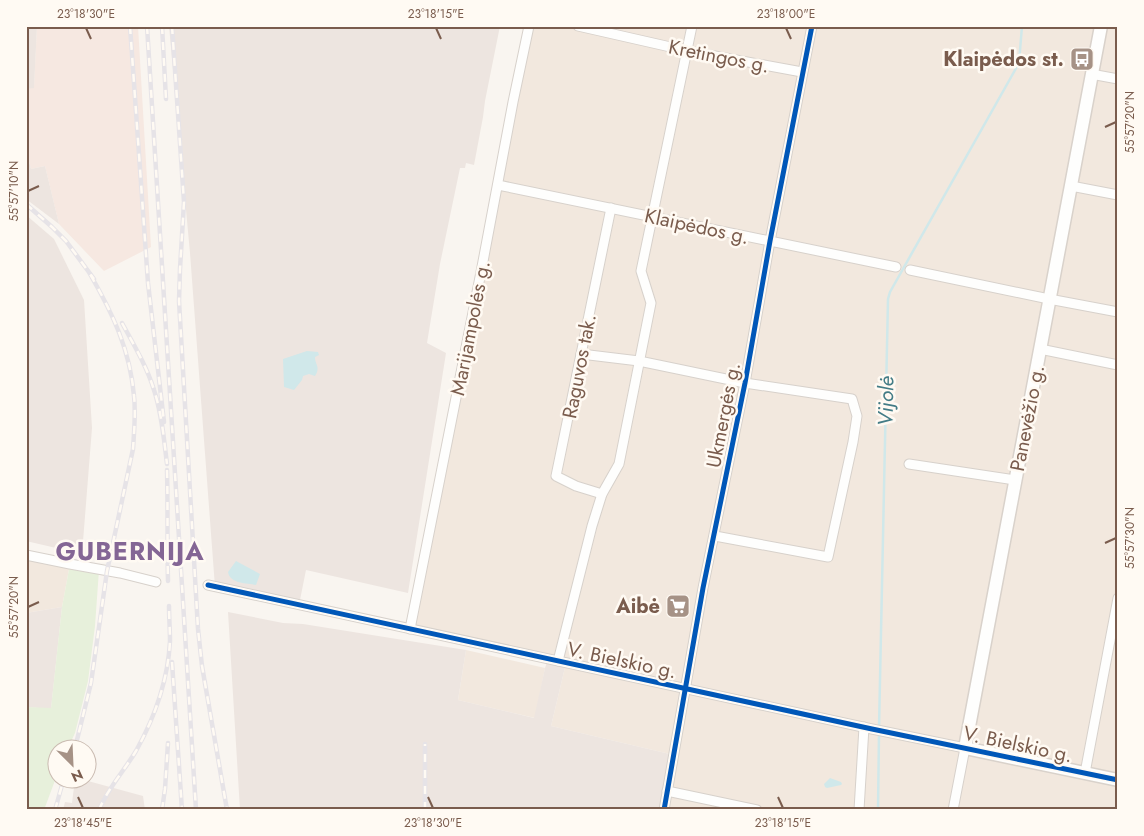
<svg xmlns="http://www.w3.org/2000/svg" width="1144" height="836" viewBox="0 0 1144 836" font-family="Jost,sans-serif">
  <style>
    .residential { fill: #f2e8de }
    .commercial { fill: #f6e8e1 }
    .industrial { fill: #ede5e0 }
    .green { fill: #e7f0db }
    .water { fill: #d0e8ea }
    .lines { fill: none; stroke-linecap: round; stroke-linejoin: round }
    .stream { stroke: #d0e8ea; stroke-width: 2.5 }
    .street-casing { stroke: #d7d1cb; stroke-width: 11 }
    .secondary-casing { stroke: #d9d2cb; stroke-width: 15 }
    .street { stroke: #fefefd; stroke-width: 9 }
    .secondary { stroke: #fefefd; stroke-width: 12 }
    .rail-casing { stroke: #e6e3e7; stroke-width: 4.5 }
    .rail { stroke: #fffaf3; stroke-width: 2.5; stroke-dasharray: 8; stroke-linecap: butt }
    .cycleway-casing { stroke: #fffaf3; stroke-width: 8 }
    .cycleway { stroke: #0057b8; stroke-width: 5 }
    .ticks { fill: none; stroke: #7a5c4d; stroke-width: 2 }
    .labels { text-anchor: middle; stroke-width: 5; stroke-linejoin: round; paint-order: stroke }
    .street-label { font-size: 20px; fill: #7a5c4d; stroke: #fffaf3 }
    .poi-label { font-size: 20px; font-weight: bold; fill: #7a5c4d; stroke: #fffaf3; text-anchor: end }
    .water-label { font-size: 21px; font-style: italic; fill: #437c86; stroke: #fffaf3 }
    .district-label { font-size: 25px; font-weight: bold; letter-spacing: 1px; fill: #846695; stroke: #fffaf3 }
    .neatline { fill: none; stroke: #7a5c4d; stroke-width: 2 }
    .ticks-label { font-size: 12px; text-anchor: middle; fill: #7a5c4d }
  </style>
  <rect width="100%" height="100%" fill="#f9f5f0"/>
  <g class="residential">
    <polygon points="529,26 1118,26 1118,810 664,810 674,755 551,726 566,663 410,629"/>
    <polygon points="26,555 70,564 62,607 26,613"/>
    <polygon points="466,650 545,668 535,718 458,700"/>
  </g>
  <polygon class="commercial" points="37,26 138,26 151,247 104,271 59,224 45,166 31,169 26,149 26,89 34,87"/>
  <g class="industrial">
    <polygon points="26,26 37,26 34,88 26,89"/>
    <polygon points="169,26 500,26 485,101 483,117 474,165 466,163 465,168 460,168 440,264 427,343 446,353 408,593 306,570 299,605 215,587 190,253"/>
    <polygon points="26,149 31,169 45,166 59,224 26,199"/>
    <polygon points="26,215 54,239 84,300 92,428 82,554 26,541"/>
    <polygon points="62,607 51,709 26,707 26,613"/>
    <polygon points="228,612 283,623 303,624 466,650 458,700 534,718 545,668 548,659 566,663 551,726 674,755 664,810 633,810 620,807 619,810 240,810"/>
    <polygon points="88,769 90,770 88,781 143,796 145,810 63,810 65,802 72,803 75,779 88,778"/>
  </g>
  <polygon class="green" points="70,564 99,570 95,626 88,681 75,733 68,748 58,748 57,775 44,810 32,810 26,805 26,707 51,708 62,607"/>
  <g class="water">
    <path d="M 307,351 L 318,352 L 319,355 L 315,357 C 315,365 321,367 315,376 L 309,374 L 303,376 L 302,380 L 294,390 L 284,387 L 283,359 Z"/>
    <path d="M 236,561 L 260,574 L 256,585 C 247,583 230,584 228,572 Z"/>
    <polygon points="830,778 841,782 842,784 841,785 827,788 825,787 824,784"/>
  </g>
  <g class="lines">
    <g class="stream">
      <polyline points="879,728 888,299 890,292 1019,63 1022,26"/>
      <polyline points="878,810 879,733"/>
    </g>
    <g class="street-casing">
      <g id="street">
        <polyline points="578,26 688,51 802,72"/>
        <polyline points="1091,74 1118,79"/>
        <polyline points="498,185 896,267"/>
        <polyline points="1071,186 1118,195"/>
        <polyline points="910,270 1049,299 1118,312"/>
        <polyline points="1040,349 1118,365"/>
        <polyline points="581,354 639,361 745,383 852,399 857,416 853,442 828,557 715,536"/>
        <polyline points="909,464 1015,480"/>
        <polyline points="602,494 576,486 556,476 611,208"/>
        <polyline points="26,555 70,564 120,573 156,582"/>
        <polyline points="208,585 872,729 965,748 953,810"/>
        <polyline points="410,629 481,272 513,102 529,26"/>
        <polyline points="558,661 592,526 602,494 619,464 651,303 641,271 692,26"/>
        <polyline points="1085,773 1118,598"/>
        <polyline points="667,791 757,810"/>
        <polyline points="664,810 703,588 745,383 770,241 812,26"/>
        <polyline points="859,810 864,727"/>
      </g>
    </g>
    <g class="secondary-casing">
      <polyline id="secondary" points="1101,26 965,748 1118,780"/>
    </g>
    <use href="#street" class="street"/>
    <use href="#secondary" class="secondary"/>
    <g class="rail-casing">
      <g id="rail">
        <polyline points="130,26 148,283 164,422"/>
        <polyline points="147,26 196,810"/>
        <polyline points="162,26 166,99"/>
        <polyline points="172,26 184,202 180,269 179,301 198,629 202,666 227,810"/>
        <polyline points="26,204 52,227 66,241 94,279"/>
        <path d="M 122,323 C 134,345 147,367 154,390 C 162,414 164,440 167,464"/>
        <path d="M 167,470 C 168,507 167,544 168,581"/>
        <polyline points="172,662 182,810"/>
        <path d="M 75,748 L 91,683 L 107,571 L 133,449 C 134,432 136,413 134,396 C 130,350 113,314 90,274"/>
        <polyline points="55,810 64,778"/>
        <path d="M 99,810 C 108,788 124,771 136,751 C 155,717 168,680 170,641 C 170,629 169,618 169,606"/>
        <polyline points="162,810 165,789 168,743"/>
        <polyline points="425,810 425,744"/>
      </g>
    </g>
    <use href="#rail" class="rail"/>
    <g class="cycleway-casing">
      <g id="cycleway">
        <polyline points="208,585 872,729 1118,780"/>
        <polyline points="664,810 703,588 745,383 770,241 812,26"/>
      </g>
    </g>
    <use href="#cycleway" class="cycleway"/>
  </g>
  <path class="ticks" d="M 86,28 L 91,39M 436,28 L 441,39M 786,28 L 791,39M 1105,127 L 1116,122M 28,191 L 39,186M 1105,543 L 1116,538M 28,607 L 39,602M 78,797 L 83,808M 428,797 L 433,808M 778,797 L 783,808"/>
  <defs>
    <g id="bus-square" transform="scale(1.25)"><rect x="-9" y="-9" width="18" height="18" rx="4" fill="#a69286" stroke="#fffaf3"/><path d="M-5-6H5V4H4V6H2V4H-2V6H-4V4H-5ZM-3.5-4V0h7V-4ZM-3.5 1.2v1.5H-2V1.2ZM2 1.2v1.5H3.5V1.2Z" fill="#fff"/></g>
    <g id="supermarket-square" transform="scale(1.25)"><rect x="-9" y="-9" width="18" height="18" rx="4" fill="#a69286" stroke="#fffaf3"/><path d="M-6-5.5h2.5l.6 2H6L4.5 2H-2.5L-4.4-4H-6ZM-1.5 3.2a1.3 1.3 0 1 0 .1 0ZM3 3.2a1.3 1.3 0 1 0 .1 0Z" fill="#fff"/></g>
  </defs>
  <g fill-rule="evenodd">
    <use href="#bus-square" x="1082" y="59"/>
    <use href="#supermarket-square" x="678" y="606"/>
  </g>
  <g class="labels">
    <g class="street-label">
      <text transform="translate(719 56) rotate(11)" y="7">Kretingos g.</text>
      <text transform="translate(697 226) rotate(12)" y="7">Klaipėdos g.</text>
      <text transform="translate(470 328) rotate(-79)" y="7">Marijampolės g.</text>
      <text transform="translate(579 366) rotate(-79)" y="7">Raguvos tak.</text>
      <text transform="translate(723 415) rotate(-79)" y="7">Ukmergės g.</text>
      <text transform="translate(1027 418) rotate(-79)" y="7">Panevėžio g.</text>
      <text transform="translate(622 660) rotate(12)" y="7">V. Bielskio g.</text>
      <text transform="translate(1018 744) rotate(12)" y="7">V. Bielskio g.</text>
    </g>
    <g class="poi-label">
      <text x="1064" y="66">Klaipėdos st.</text>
      <text x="660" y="613">Aibė</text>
    </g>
    <g class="water-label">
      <text transform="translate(886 401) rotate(-89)" y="7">Vijolė</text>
    </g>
    <g class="district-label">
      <text x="130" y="560">GUBERNIJA</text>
    </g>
  </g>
  <rect width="1144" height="836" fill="none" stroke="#fffaf3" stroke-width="55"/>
  <g transform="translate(72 764) rotate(156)"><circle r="24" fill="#fffaf3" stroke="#cabbb1"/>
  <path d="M0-4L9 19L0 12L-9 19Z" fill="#a69286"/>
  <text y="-8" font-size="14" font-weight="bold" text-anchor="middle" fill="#7a5c4d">N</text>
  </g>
  <rect x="28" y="28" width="1088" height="780" class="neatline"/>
  <g class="ticks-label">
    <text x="86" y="18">23°18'30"E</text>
    <text x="436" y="18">23°18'15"E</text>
    <text x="786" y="18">23°18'00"E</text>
    <text transform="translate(1130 122) rotate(-90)" y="4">55°57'20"N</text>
    <text transform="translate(14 191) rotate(-90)" y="4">55°57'10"N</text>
    <text transform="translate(1130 538) rotate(-90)" y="4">55°57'30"N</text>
    <text transform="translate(14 607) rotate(-90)" y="4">55°57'20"N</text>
    <text x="83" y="827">23°18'45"E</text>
    <text x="433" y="827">23°18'30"E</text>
    <text x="783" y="827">23°18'15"E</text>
  </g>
</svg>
